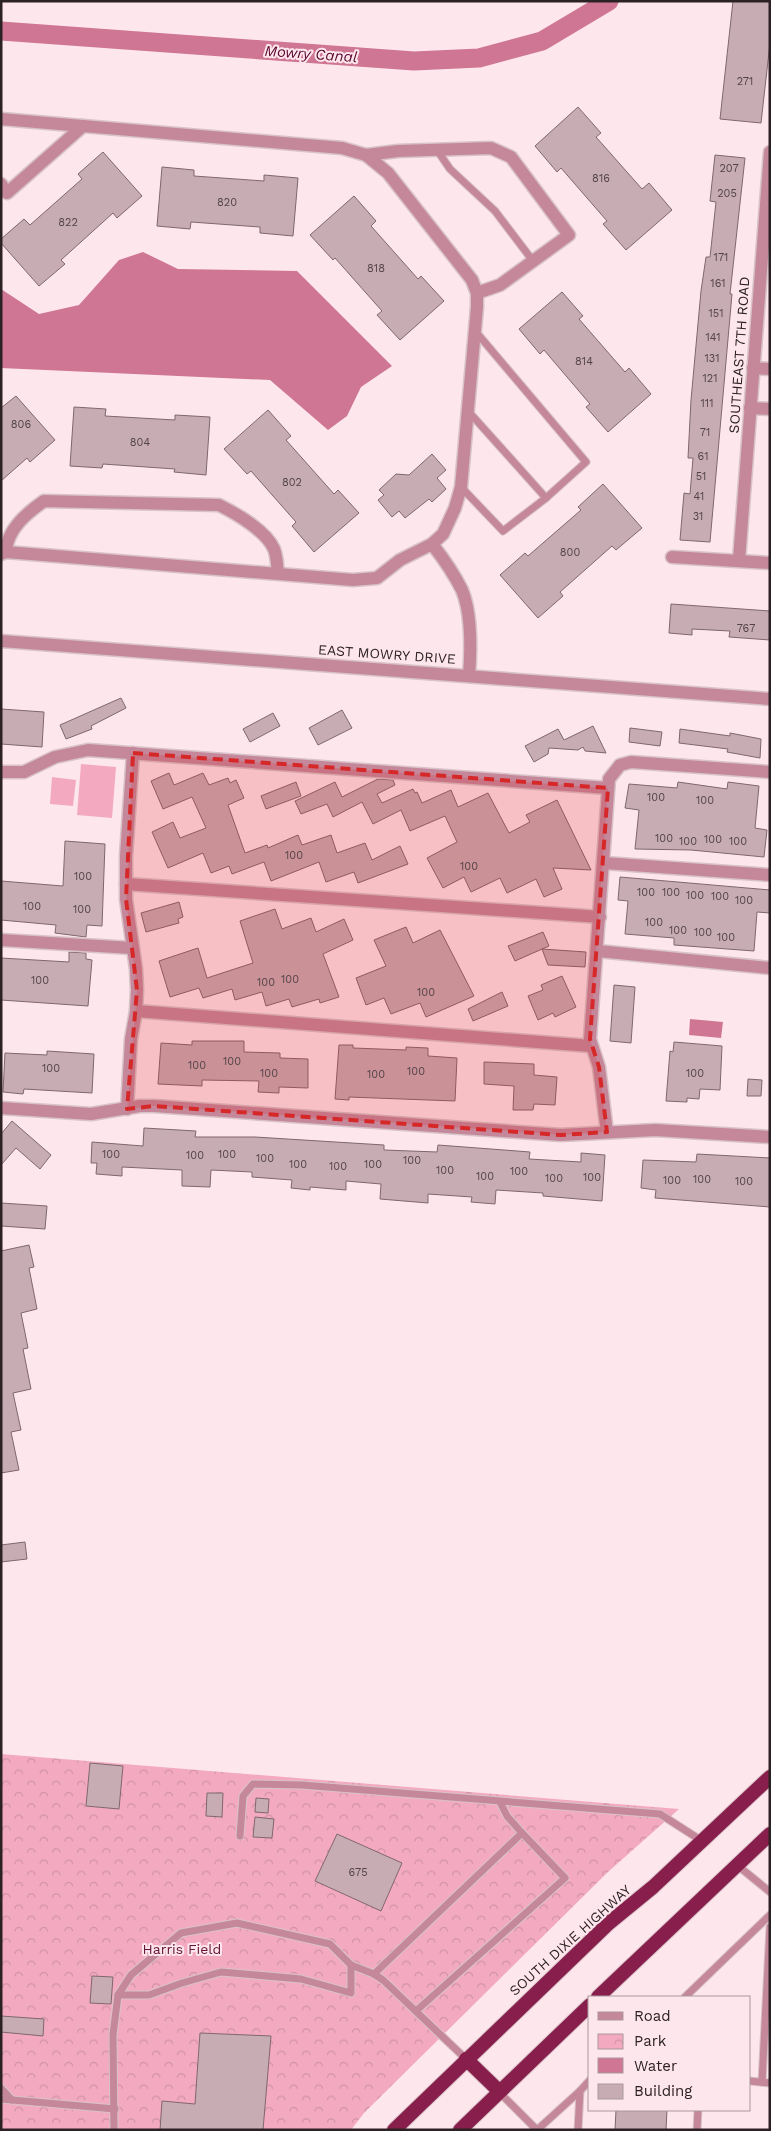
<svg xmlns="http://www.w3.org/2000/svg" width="771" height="2131" viewBox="0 0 771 2131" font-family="'Work Sans',sans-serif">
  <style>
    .park { fill: url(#park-crowns) }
    .garden { fill: #f3aac0 }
    .water { fill: #ce7693 }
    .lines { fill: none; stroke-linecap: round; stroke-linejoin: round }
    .canal { stroke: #ce7693; stroke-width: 19 }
    .building { fill: #c7acb3; stroke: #80676e }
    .service-casing { stroke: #d8c3c9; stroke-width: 9 }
    .minor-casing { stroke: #d8c3c9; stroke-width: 15 }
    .tertiary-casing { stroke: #d8c3c9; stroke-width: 15 }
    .trunk-casing { stroke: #d8c3c9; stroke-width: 16 }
    .service { stroke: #c5889b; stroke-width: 7 }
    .minor { stroke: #c5889b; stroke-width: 12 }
    .tertiary { stroke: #c5889b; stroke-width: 12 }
    .trunk { stroke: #881e4c; stroke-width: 14 }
    .marked { fill: #d62828; fill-opacity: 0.2; stroke: #d62828; stroke-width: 4; stroke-dasharray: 10 6; stroke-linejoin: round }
    .labels { text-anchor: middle; stroke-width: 4; stroke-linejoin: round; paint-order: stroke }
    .number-label { font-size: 11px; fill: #534448 }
    .street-label { font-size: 14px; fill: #2c2225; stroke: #fee6ed }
    .park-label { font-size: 14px; fill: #641436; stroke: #fee6ed }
    .water-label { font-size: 15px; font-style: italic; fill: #58062d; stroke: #fee6ed }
  </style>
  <defs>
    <pattern id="park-crowns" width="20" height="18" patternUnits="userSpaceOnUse" patternTransform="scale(1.25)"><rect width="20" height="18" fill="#f3aac0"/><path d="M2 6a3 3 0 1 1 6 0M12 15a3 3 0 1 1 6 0" fill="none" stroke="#d092a5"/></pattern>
  </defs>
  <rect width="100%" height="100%" fill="#fee6ed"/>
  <polygon class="park" points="1,1754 679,1809 608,1872 364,2113 351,2130 1,2130"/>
  <g class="garden">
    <polygon points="81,764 116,767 112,818 77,815"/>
    <polygon points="52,777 76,780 73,806 50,804"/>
  </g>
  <g class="water">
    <polygon points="143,252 178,269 297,271 392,366 361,387 347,416 328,430 270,380 1,368 1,289 39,314 79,305 119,260"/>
    <polygon points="690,1019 723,1022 721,1038 689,1035"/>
  </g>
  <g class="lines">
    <polyline class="canal" points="1,31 414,61 479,58 542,41 609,1"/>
  </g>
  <g class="building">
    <polygon points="733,1 770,1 770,43 761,123 720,119"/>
    <polygon points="578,107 601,133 596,137 642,189 649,183 672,210 626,250 603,224 607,221 561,168 557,172 535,146"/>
    <polygon points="103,152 142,196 117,218 113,213 61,260 65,264 39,286 1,243 1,239 24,219 30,225 82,179 78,174"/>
    <polygon points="715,155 745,158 730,294 732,294 710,542 680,540 684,493 690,494 693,458 688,458 691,400 701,291 706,257 710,257 716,202 710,201"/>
    <polygon points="162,167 194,170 194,176 264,181 264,175 298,178 293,236 260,233 260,227 191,222 190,229 157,226"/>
    <polygon points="354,196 376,221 371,226 418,279 421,276 444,301 400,340 377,315 382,311 335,258 333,260 310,235"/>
    <polygon points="562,292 583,316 579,319 625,372 629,368 651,394 608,432 586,407 590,404 544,350 540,354 519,329"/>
    <polygon points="16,396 55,440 30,462 27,458 1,481 1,408"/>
    <polygon points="74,407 106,409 105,416 175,420 175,415 210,417 206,475 174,472 175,469 103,464 102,468 70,466"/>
    <polygon points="268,410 291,436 286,440 334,494 338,490 359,513 314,552 292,526 296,522 251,471 247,474 224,449"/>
    <polygon points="432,454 446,470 437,478 446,489 432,502 429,499 405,518 399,511 392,517 378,500 384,495 379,490 396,474 409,475"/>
    <polygon points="603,484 642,528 616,550 612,546 560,592 563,596 538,618 500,575 525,553 528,556 581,510 578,507"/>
    <polygon points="671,604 770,611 770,640 729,637 730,631 692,629 692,635 669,633"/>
    <polygon points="121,698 126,708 91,726 92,729 66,739 60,725"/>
    <polygon points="1,709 44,712 42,747 1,744"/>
    <polygon points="342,710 352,728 318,745 309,728"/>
    <polygon points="273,713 280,726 250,742 243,729"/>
    <polygon points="593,726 606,753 585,751 583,747 578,750 549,748 548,754 534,762 525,746 558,729 564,740"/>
    <polygon points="630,728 662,732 660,746 629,742"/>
    <polygon points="680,729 730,736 730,733 761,739 760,758 727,752 728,749 679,743"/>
    <polygon points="169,773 174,785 203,773 209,785 228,778 230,783 236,780 244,798 228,805 245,853 267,845 268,848 298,835 302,845 331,835 337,853 365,843 372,860 400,846 408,864 358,883 354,872 326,882 319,862 271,881 264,862 232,874 229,866 211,873 203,853 168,868 152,832 173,822 180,838 206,828 192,797 163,809 151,781"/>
    <polygon points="378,779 393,780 395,785 377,794 382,803 413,789 415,793 417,792 422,803 451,790 458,807 488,793 509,833 530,822 526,815 557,800 591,870 553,868 562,889 544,897 536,879 507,893 500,878 471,892 464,877 443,888 427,858 457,842 445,816 410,831 401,810 373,824 362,802 333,817 327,804 301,814 295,801 335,782 342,797"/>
    <polygon points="296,782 301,796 266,809 261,796"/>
    <polygon points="678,782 727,789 728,782 759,786 755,828 767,830 764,857 691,850 635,849 639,810 625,808 629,784 677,788"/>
    <polygon points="65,841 105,844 102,926 87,925 86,937 55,933 56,925 1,920 1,881 63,886"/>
    <polygon points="620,877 770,890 770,913 757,912 754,951 674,945 674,938 625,934 628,901 618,900"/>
    <polygon points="179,902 183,917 178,919 179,923 146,932 141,913"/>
    <polygon points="275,909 282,929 311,918 316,932 344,919 353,940 323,954 339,997 320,1003 319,999 292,1007 289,999 266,1006 262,992 235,1000 232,989 203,998 199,988 170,997 159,961 198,948 207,978 253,963 240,921"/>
    <polygon points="406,927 413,943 440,930 474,996 426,1017 420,1003 391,1014 384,998 366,1005 356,978 386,966 374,940"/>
    <polygon points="543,932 549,946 515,961 508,946"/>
    <polygon points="542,949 586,952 585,967 548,965"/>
    <polygon points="69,952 86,953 86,959 92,960 88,1006 1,1000 1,958 69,962"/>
    <polygon points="562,976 576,1007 555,1017 553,1013 538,1020 528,996 543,990 541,985"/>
    <polygon points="614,985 635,987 631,1043 610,1041"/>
    <polygon points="502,992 508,1006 473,1021 468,1009"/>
    <polygon points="192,1041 244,1041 244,1052 280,1053 280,1058 308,1059 308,1088 279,1087 279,1093 258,1092 259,1081 202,1080 202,1086 158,1084 161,1043 192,1045"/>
    <polygon points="674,1042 722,1046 720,1090 700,1089 699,1099 687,1098 687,1102 666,1101 670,1051 673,1052"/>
    <polygon points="339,1045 353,1045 353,1048 406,1050 406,1047 428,1048 428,1056 457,1058 455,1101 349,1097 349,1100 335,1099"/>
    <polygon points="47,1051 94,1054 92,1093 24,1089 23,1094 3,1092 5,1053 47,1055"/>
    <polygon points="484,1062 534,1064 534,1075 557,1077 555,1105 534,1104 533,1110 513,1110 514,1086 484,1084"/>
    <polygon points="748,1079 762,1080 761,1096 747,1096"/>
    <polygon points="12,1121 51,1155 40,1169 16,1148 1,1165 1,1134"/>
    <polygon points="144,1128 196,1131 195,1137 255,1137 384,1145 384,1150 437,1152 438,1145 517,1151 530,1152 529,1159 581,1162 581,1153 605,1155 602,1201 543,1196 543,1193 496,1190 495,1204 471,1202 472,1197 428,1194 428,1203 380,1199 381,1184 346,1181 346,1190 310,1187 310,1190 291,1188 292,1180 252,1177 252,1172 211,1170 210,1187 182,1186 182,1170 122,1167 122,1176 96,1174 97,1163 91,1163 92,1142 143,1146"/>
    <polygon points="697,1154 770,1158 770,1207 655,1198 656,1190 641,1188 643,1160 696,1162"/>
    <polygon points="1,1203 47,1206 45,1229 1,1226"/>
    <polygon points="29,1245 34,1267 29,1268 37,1309 21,1313 28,1348 23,1349 31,1389 13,1393 21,1430 11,1432 19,1470 1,1473 1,1251"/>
    <polygon points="25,1542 27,1559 1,1562 1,1545"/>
    <polygon points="90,1763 123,1766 119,1809 86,1806"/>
    <polygon points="207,1793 223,1793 222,1817 206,1816"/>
    <polygon points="256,1798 269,1799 268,1813 255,1812"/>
    <polygon points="255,1817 274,1819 272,1838 253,1837"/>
    <polygon points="337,1834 402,1863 381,1911 315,1881"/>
    <polygon points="92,1976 113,1977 111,2004 90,2003"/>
    <polygon points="1,2016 44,2019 43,2036 1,2032"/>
    <polygon points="200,2033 271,2036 263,2130 160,2130 162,2101 195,2104"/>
    <polygon points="616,2110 667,2110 666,2130 615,2130"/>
  </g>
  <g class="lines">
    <g class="service-casing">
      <g id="service">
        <polyline points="437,150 450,169 495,211 533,261"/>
        <polyline points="468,411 546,498 586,462 476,332"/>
        <polyline points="461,487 503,531 546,498"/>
        <polyline points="500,1802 507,1816 522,1833"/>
        <polyline points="240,1836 243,1796 253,1784 302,1785 660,1814 702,1841"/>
        <polyline points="737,1865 770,1892"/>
        <polyline points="374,1974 522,1833 565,1878 416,2011"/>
        <polyline points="118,1995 149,1995 182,1983 221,1972 301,1979 351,1993 351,1965"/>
        <polyline points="685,1997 770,1915"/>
        <polyline points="750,2081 770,2083"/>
        <polyline points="762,2082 770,1927"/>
        <polyline points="1,2088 12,2100"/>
        <polyline points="580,2091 590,2080"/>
        <polyline points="499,2092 537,2130"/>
        <polyline points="1,2099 115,2109"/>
        <polyline points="114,2130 113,2035 118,1995 131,1975 181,1933 237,1923 330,1944 351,1965 374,1974 383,1980 466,2059"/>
        <polyline points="537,2130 580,2091 578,2130"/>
        <polyline points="697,2130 698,2110"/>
      </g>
    </g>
    <g class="minor-casing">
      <g id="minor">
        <polyline points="1,119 342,148 366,155 388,173 472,280 477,293 477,307 461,487 455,508 443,534 432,544 400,560 377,578 353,580 6,552 1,554"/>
        <polyline points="366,155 398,151 491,148 511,157 569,235 500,285 477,293"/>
        <polyline points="1,184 7,193 83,126"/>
        <polyline points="753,368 770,369"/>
        <polyline points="750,408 770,409"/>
        <path d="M 432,544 C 443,558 454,574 462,590 C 472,614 471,650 469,676"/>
        <path d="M 6,552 C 7,529 27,513 44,501 L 219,505 C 237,514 266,531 274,549 C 277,556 277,566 278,573"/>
        <polyline points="672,557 770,563"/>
        <polyline points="739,560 770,152"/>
        <polyline points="1,772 24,772 55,757 88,750 608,788"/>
        <polyline points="604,863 770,875"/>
        <polyline points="126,884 600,917"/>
        <polyline points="1,940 132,948"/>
        <polyline points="598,951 770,968"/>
        <polyline points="136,1011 591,1046"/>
        <polyline points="1,1108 91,1114 140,1106 154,1106 561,1135 655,1130 770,1137"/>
        <polyline points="127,1109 131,1039 136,1011 137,990 136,969 126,899 126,856 133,753"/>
        <polyline points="607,1132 599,1067 590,1039 609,779 620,765 631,762 770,772"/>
      </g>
    </g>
    <g class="tertiary-casing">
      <polyline id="tertiary" points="1,641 770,699"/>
    </g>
    <g class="trunk-casing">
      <g id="trunk">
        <polyline points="598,1997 770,1834"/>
        <polyline points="466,2059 499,2091"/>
        <polyline points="394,2130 609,1923 653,1887 770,1777"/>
        <polyline points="460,2130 590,2005"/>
      </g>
    </g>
    <use href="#service" class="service"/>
    <use href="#minor" class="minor"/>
    <use href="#tertiary" class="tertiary"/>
    <use href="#trunk" class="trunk"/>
  </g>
  <path class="marked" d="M 133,753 L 608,788 L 590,1039 L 599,1067 L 607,1132 L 561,1135 L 154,1106 L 127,1109 L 137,990 L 126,899 Z"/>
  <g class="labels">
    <g class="number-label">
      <text x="745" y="85">271</text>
      <text x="729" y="172">207</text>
      <text x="601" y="182">816</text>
      <text x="727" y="197">205</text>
      <text x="227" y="206">820</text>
      <text x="68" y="226">822</text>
      <text x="721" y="261">171</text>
      <text x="376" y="272">818</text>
      <text x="718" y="287">161</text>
      <text x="716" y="317">151</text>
      <text x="713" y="341">141</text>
      <text x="712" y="362">131</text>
      <text x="584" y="365">814</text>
      <text x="710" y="382">121</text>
      <text x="707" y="407">111</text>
      <text x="21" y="428">806</text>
      <text x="705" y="436">71</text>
      <text x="140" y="446">804</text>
      <text x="703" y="460">61</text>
      <text x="701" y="480">51</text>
      <text x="292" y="486">802</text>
      <text x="699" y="500">41</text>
      <text x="698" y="520">31</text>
      <text x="570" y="556">800</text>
      <text x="746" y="632">767</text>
      <text x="656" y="801">100</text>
      <text x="705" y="804">100</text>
      <text x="664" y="842">100</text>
      <text x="713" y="843">100</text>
      <text x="688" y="845">100</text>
      <text x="738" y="845">100</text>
      <text x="294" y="859">100</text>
      <text x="469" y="870">100</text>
      <text x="83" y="880">100</text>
      <text x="646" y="896">100</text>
      <text x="671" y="896">100</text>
      <text x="695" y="899">100</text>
      <text x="720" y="900">100</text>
      <text x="744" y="904">100</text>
      <text x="32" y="910">100</text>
      <text x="82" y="913">100</text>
      <text x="654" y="926">100</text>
      <text x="678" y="934">100</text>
      <text x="703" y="936">100</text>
      <text x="726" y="941">100</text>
      <text x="290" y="983">100</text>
      <text x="40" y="984">100</text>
      <text x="266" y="986">100</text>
      <text x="426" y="996">100</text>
      <text x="232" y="1065">100</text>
      <text x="197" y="1069">100</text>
      <text x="51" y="1072">100</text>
      <text x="416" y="1075">100</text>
      <text x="269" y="1077">100</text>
      <text x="695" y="1077">100</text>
      <text x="376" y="1078">100</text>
      <text x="111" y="1158">100</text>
      <text x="227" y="1158">100</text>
      <text x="195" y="1159">100</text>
      <text x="265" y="1162">100</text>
      <text x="412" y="1164">100</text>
      <text x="298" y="1168">100</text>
      <text x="373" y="1168">100</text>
      <text x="338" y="1170">100</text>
      <text x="445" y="1174">100</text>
      <text x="519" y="1175">100</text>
      <text x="485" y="1180">100</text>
      <text x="592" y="1181">100</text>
      <text x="554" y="1182">100</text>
      <text x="702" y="1183">100</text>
      <text x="672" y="1184">100</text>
      <text x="744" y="1185">100</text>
      <text x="358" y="1876">675</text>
    </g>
    <g class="street-label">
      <text transform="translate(739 355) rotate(-86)" y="5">SOUTHEAST 7TH ROAD</text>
      <text transform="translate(387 654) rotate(4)" y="5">EAST MOWRY DRIVE</text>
      <text transform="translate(570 1940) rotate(-42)" y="5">SOUTH DIXIE HIGHWAY</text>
    </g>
    <g class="park-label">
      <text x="182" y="1954">Harris Field</text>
    </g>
    <g class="water-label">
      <text transform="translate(311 54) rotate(4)" y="5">Mowry Canal</text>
    </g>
  </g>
  <rect width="771" height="2131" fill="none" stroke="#2c2225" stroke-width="5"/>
  <rect x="588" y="1996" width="162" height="115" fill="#fee6ed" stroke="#aa989d"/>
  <rect x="598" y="2012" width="25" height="8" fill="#c5889b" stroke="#aa989d"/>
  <text x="634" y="2021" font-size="15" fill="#2c2225">Road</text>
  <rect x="598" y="2034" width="25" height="15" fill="url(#park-crowns)" stroke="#aa989d"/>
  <text x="634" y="2046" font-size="15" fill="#2c2225">Park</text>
  <rect x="598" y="2058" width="25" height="15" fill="#ce7693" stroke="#aa989d"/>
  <text x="634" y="2071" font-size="15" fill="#2c2225">Water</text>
  <rect x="598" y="2084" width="25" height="15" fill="#c7acb3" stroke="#aa989d"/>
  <text x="634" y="2096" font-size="15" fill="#2c2225">Building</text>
</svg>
